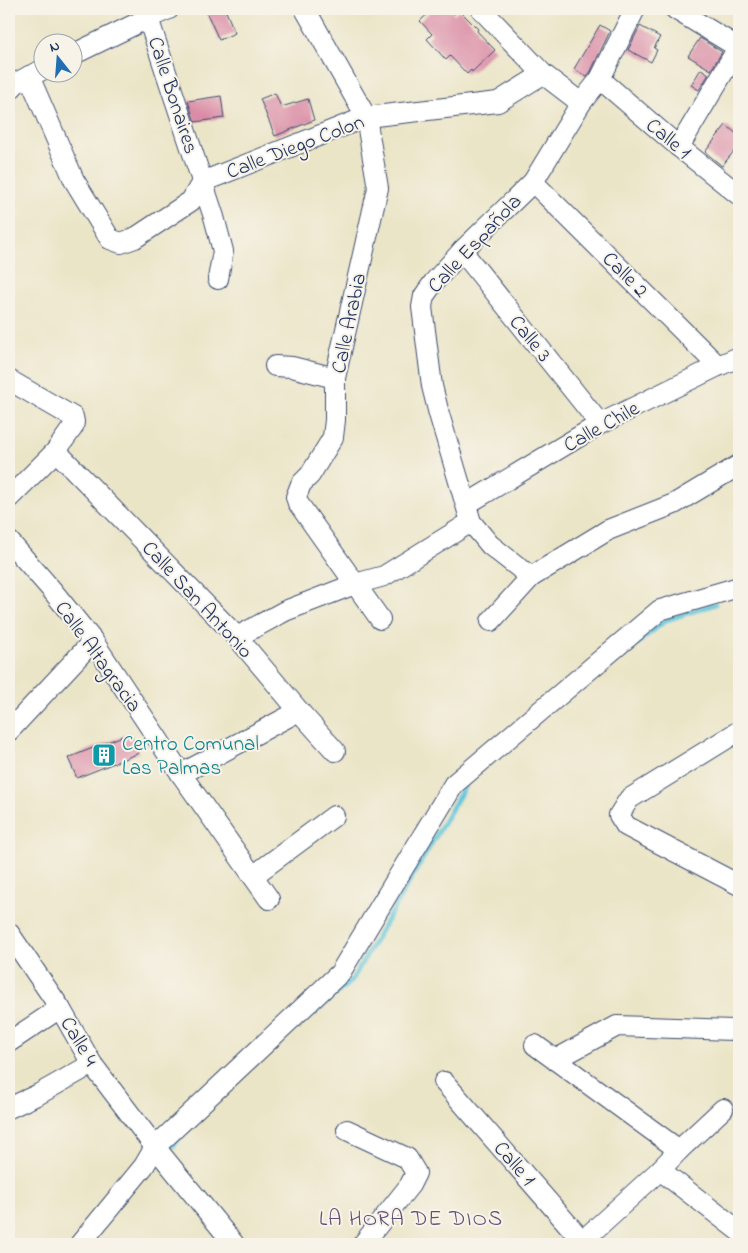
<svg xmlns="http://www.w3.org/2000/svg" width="748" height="1253" viewBox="0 0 748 1253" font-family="'Indie Flower',sans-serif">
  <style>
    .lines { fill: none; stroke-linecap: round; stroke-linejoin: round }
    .stream { stroke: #60c6dd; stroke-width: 5 }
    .building { fill: #da8ca6 }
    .minor-casing { stroke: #3a4a6e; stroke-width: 22 }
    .minor { stroke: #fff; stroke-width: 20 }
    .labels { text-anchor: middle; stroke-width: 4; stroke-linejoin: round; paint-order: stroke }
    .street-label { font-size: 21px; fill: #1b2f5e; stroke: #f7f3e8 }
    .culture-label { font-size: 21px; fill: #0d838f; stroke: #f7f3e8; text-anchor: start }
    .neighbourhood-label { font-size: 22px; letter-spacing: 1px; fill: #5e5077; stroke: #f7f3e8 }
  </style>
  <rect width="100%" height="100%" fill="#f7f3e8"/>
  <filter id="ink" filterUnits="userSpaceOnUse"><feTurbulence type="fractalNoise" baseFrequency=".02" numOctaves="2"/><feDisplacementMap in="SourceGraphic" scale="10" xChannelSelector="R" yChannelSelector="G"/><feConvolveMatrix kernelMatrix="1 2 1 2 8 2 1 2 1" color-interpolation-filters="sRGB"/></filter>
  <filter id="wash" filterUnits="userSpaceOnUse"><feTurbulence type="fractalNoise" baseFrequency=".0096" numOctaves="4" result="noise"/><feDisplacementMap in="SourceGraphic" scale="20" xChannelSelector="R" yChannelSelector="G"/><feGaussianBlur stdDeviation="1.12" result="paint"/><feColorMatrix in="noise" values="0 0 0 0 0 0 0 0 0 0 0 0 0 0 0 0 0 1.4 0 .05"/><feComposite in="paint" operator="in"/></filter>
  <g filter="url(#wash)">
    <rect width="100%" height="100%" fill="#ebe5c8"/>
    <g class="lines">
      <g class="stream">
        <polyline points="602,672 666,620 715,604"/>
        <polyline points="297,1027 352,980 465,786"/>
        <polyline points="166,1154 185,1132"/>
      </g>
    </g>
    <g id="blocks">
      <g class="building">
        <polygon points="205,9 225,9 235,33 219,40"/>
        <polygon points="433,9 449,9 454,14 459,10 478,29 477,31 495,50 472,72 471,70 467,74 450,56 446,60 427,39 432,34 420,21"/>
        <polygon points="600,25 610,31 591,71 587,77 574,69"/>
        <polygon points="640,26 660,37 654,48 657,50 651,62 628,50"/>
        <polygon points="700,38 722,52 711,70 688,56"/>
        <polygon points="701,69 709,74 699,90 691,85"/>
        <polygon points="275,93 281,107 308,99 314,120 275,136 260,99"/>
        <polygon points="221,96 224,118 195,122 188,101"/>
        <polygon points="726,125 739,136 739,145 722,166 705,152"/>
        <polygon points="130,733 139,753 77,778 68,758"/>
      </g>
    </g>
  </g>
  <g filter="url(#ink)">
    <use href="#blocks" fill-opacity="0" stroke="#3a4a6e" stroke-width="1"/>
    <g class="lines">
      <g class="minor-casing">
        <g id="minor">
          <polyline points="144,9 148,18 214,217 223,251 218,279"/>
          <polyline points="305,9 366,117 378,188 335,378 335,420 333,437 329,444 310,475 301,484 296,497 298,503 380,619"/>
          <polyline points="481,9 543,74 581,103"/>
          <polyline points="675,9 739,48"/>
          <polyline points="72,55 148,18 169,9"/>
          <polyline points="29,76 74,180 110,239 121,243 135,238 191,201 202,182 366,117 498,102 543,74"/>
          <polyline points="600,79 679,147 739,195"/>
          <polyline points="9,91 16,83 42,70"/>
          <polyline points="679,147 739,46"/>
          <polyline points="533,182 718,366"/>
          <polyline points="462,251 600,424"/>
          <polyline points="275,366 292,367 335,378"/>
          <polyline points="9,380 73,417 74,422 73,427 56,451 9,498"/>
          <polyline points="56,451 237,637 299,711 335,751"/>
          <polyline points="467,504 600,424 718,366 739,357"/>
          <polyline points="9,541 51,589 93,641 181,774 269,899"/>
          <polyline points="531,577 490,545 471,522 439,414 432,386 422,307 424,296 434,282 462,251 533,182 581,103 600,79 635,9"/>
          <polyline points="491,621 531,577 608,530 674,504 739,465"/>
          <polyline points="237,637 285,611 355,584 384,576 471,522"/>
          <polyline points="9,731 93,641"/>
          <polyline points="739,731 629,799 619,815 626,826 739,885"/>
          <polyline points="181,774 299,711"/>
          <polyline points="253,876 334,816"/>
          <polyline points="9,933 60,1008 92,1064 155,1147 234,1244"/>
          <polyline points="9,1042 60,1008"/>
          <polyline points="535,1045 679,1150"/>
          <polyline points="555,1060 617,1026 733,1030 739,1032"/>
          <polyline points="444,1082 585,1244"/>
          <polyline points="9,1108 39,1094 92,1064"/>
          <polyline points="347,1130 407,1158 416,1173 410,1185 363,1244"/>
          <polyline points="660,1170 739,1231"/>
          <polyline points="80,1244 144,1166 155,1147 340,973 454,784 660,610 739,587"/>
          <polyline points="579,1244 660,1170 679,1150 723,1109"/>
        </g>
      </g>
      <use href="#minor" class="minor"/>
    </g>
  </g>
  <defs>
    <g id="building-square" transform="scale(1.25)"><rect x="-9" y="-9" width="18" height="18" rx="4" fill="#0f9aa8" stroke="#f7f3e8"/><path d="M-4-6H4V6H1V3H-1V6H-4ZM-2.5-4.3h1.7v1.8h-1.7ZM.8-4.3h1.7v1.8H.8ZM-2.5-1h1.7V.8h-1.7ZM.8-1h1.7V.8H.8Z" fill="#fff"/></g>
  </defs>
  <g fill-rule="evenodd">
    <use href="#building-square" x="104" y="755"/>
  </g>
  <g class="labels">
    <g class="street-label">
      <text transform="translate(174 95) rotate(72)" y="7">Calle Bonaires</text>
      <text transform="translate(669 138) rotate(40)" y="7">Calle 1</text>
      <text transform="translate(295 146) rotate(-21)" y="7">Calle Diego Colon</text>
      <text transform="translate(474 243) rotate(-47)" y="7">Calle Española</text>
      <text transform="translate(626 274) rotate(45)" y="7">Calle 2</text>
      <text transform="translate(348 323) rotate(-78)" y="7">Calle Arabia</text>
      <text transform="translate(531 338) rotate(51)" y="7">Calle 3</text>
      <text transform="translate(601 426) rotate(-29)" y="7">Calle Chile</text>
      <text transform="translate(198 599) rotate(47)" y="7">Calle San Antonio</text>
      <text transform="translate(99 656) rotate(54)" y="7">Calle Altagracia</text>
      <text transform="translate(80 1041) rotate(59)" y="7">Calle 4</text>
      <text transform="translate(515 1163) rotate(49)" y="7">Calle 1</text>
    </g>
    <g class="culture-label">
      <text x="122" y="750">Centro Comunal<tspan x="122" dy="24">Las Palmas</tspan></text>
    </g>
    <g class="neighbourhood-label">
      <text x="411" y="1225">LA HORA DE DIOS</text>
    </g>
  </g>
  <rect width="748" height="1253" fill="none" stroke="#f7f3e8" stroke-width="30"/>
  <g transform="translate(58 58) rotate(343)"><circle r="24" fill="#f7f3e8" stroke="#9fa5b1"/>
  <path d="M0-4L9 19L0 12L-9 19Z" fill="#1f6fb2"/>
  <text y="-8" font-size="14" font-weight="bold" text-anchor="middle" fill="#1b2f5e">N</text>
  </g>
</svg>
